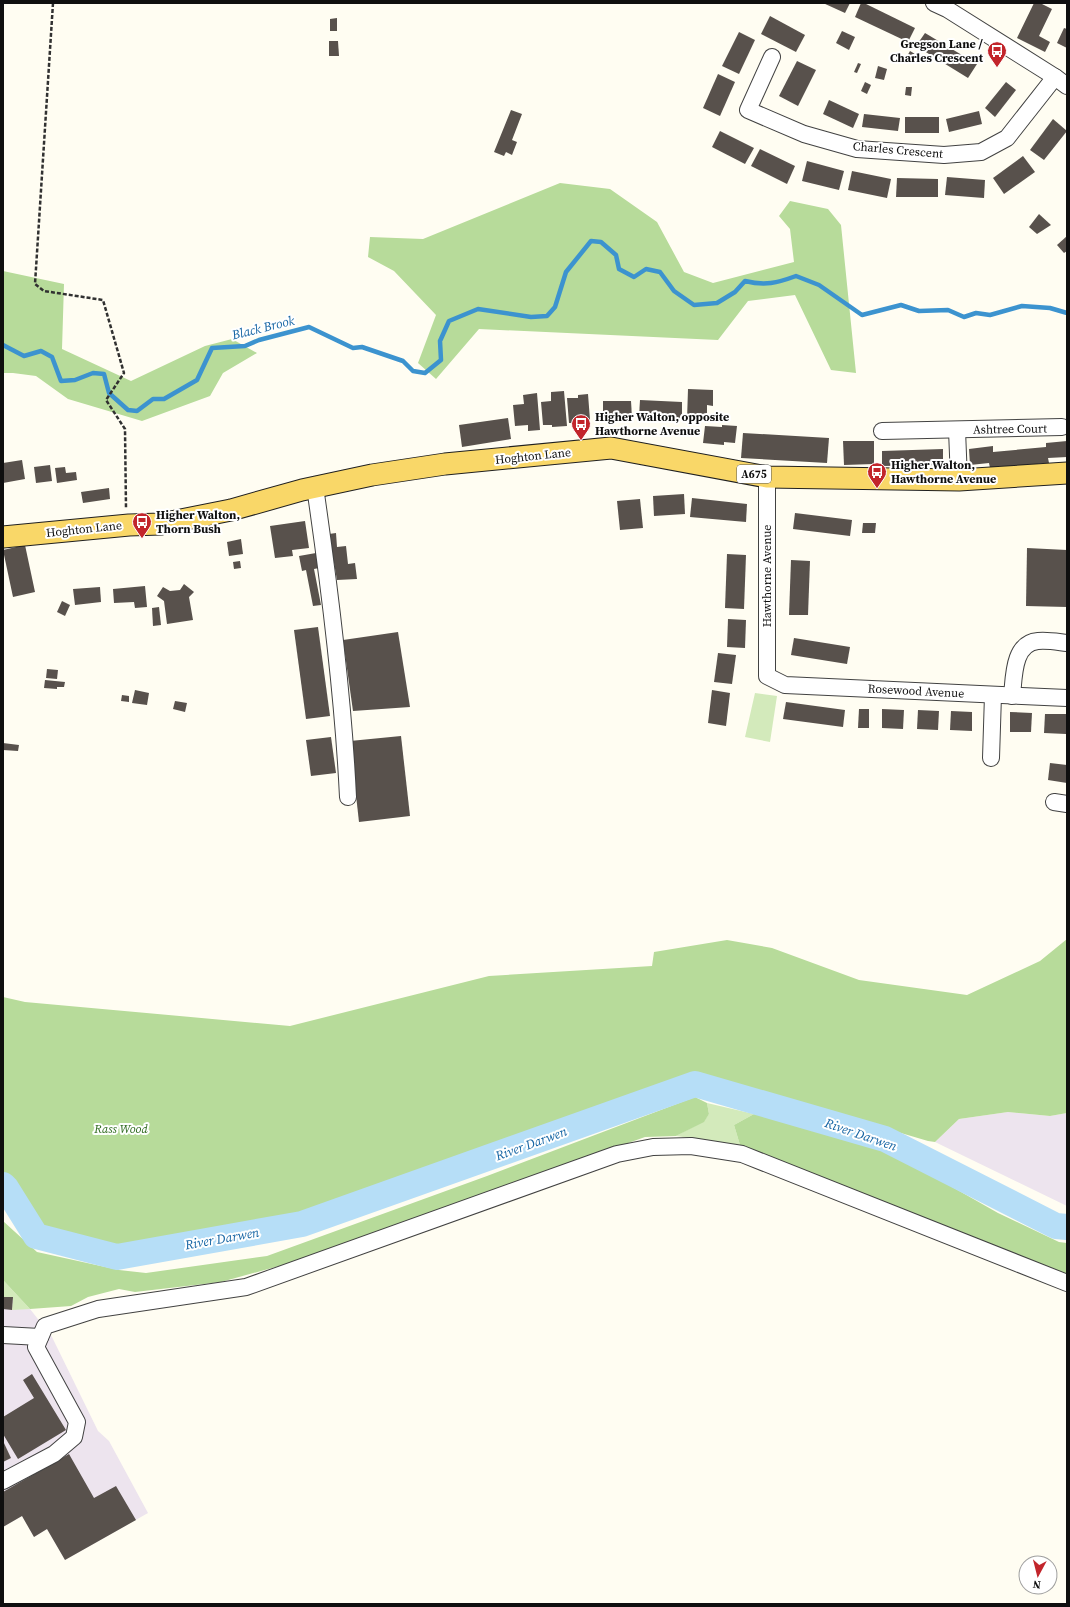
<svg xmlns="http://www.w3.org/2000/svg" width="1070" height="1607" viewBox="0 0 1070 1607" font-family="'Source Serif 4',serif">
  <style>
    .industrial { fill: #ede4ee }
    .green { fill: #d3eabb }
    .forest { fill: #b7db9a }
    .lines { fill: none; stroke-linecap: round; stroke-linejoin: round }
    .stream { stroke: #3c93cf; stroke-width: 4.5 }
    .river { stroke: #b6def7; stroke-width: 26 }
    .building { fill: #58514c }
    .minor-casing { stroke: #424242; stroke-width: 18 }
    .major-casing { stroke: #202020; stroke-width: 23 }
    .path { stroke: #313131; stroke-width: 2.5; stroke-dasharray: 4 2; stroke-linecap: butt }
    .minor { stroke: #fff; stroke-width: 16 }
    .major { stroke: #f9d768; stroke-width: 21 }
    .labels { text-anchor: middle; stroke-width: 4; stroke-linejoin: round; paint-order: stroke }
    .shield { fill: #fff; stroke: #575757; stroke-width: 1 }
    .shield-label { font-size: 11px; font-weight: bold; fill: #0f0f0f }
    .poi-label { font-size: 12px; font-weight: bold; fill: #0f0f0f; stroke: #fff; text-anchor: start }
    .street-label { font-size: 12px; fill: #0f0f0f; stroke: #fff }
    .park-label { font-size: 12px; font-style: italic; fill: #2d691e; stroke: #fff }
    .water-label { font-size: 13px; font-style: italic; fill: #1665a4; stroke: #fff }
  </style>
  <rect width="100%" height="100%" fill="#fffdf2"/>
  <g class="industrial">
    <polygon points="1008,1112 1050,1116 1067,1113 1067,1206 935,1142 959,1119"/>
    <polygon points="3,1297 13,1297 12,1309 30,1309 52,1337 98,1431 109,1441 148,1513 65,1560 47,1529 34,1537 22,1516 3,1527"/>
  </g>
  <g class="green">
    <polygon points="755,693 777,696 770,742 745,737"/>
    <polygon points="707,1103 754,1114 734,1125 740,1145 676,1136 704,1121 709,1114"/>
    <polygon points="3,1280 30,1309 12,1310 13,1298 3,1297"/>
  </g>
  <g class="forest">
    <polygon points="560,183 610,189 657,222 684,272 713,283 794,262 790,229 779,216 790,201 828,209 841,225 856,373 831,370 795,295 748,301 718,340 479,329 436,379 418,363 436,315 394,271 368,257 370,237 423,239"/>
    <polygon points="3,271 64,284 62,349 131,381 205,346 232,339 257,353 223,373 210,396 142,421 68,399 36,376 13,373 3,373"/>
    <polygon points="1067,939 1067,1113 1050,1116 1008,1112 959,1119 935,1142 928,1141 694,1072 299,1215 117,1249 39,1232 13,1188 3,1180 3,997 25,1002 290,1026 489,976 652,966 654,952 727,940 772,948 859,980 967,995 1040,961"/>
    <polygon points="695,1097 707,1103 709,1114 704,1122 676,1136 645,1137 301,1260 221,1282 135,1292 119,1289 88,1297 71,1306 30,1309 3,1280 3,1221 37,1252 119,1270 146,1273 267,1256 487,1176"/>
    <polygon points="754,1114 781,1119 882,1147 998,1213 1059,1242 1067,1243 1067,1275 740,1145 734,1125"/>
  </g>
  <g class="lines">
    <path class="stream" d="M 3,345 L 24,356 L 41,351 L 52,357 L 61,381 L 75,380 L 93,373 L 104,374 L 109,393 L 128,410 L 137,411 L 153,399 L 164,399 L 197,380 L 212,348 L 245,346 L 259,340 L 309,327 L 353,348 L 362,347 L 403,361 L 413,371 L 425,373 L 441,360 L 440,341 L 449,321 L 478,309 L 531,317 L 547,316 L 555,307 L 566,272 L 591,241 L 601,242 L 616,255 L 619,269 L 634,277 L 646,269 L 660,272 L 674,291 L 694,305 L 717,303 L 735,292 L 745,281 C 765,286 777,283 796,276 L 819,285 L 862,315 L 901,305 L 919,311 L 948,310 L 964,317 L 976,313 L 990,315 L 1022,306 L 1050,308 L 1067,313"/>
    <polyline class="river" points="3,1185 6,1188 36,1236 117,1257 302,1224 695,1084 885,1139 1056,1226 1067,1227"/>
  </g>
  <g class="building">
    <polygon points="823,3 850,3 845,13"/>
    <polygon points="861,3 864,3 915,28 908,42 855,17"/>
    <polygon points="1034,3 1040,3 1052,9 1039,36 1050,42 1045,52 1017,38"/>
    <polygon points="770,16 805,35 796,52 761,34"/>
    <polygon points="337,18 337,31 330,31 330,19"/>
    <polygon points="1064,28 1067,29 1067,48 1057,43"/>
    <polygon points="842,31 855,37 849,50 836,43"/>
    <polygon points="739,32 755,40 739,74 722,66"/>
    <polygon points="925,33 977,64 968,78 916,46"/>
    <polygon points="329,41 338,41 339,56 329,56"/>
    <polygon points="910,51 915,54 910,63 905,60"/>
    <polygon points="797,61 816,70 798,106 779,96"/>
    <polygon points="858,63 861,64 857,73 854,72"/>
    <polygon points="878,66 887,69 884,80 875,78"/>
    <polygon points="718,74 735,82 720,116 703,108"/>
    <polygon points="865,82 871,85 867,94 861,91"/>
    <polygon points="1006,82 1016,90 995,117 985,108"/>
    <polygon points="906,87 912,87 911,96 905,95"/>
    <polygon points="829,100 859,114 853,128 823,114"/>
    <polygon points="511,110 522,114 512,140 517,142 512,155 506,152 504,156 494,152"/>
    <polygon points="979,111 982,124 949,132 946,119"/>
    <polygon points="864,114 900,118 898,131 862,127"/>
    <rect x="905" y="117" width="34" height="16"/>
    <polygon points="1053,119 1067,131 1044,160 1030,150"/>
    <polygon points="720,131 754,148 745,164 712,147"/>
    <polygon points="760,149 795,166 787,184 751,166"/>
    <polygon points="1023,156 1035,172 1004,194 993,178"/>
    <polygon points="807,161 844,171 839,190 802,181"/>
    <polygon points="852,171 891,179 887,198 848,190"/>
    <polygon points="947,177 985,180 984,198 945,195"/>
    <polygon points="897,178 938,179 938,197 896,197"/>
    <polygon points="1039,214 1051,225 1037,234 1029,227"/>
    <polygon points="1067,236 1067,251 1064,253 1057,245"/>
    <polygon points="688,389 713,390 713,406 707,405 707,420 687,420"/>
    <polygon points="564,391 567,426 552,427 552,425 543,425 541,402 551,401 551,392"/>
    <polygon points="537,393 540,430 528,431 528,425 515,426 513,405 524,404 523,395"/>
    <polygon points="588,394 590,420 580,420 580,423 569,423 567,398 578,398 578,395"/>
    <polygon points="640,400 682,402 682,419 639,417"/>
    <polygon points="603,401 631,401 632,418 603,418"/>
    <polygon points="508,418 511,439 462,447 459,425"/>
    <polygon points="722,425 737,426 735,443 724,442 724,445 703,443 705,426 722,427"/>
    <polygon points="743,433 829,438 827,463 741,458"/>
    <polygon points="843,441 874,441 874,464 844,465"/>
    <polygon points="1067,441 1067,457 1048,458 1049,463 990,468 989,463 970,465 969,449 993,446 993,452 1046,447 1046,443"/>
    <polygon points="943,449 943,465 882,466 882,451"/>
    <polygon points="22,460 25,479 3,483 3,463"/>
    <polygon points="50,465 52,481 36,483 34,467"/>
    <polygon points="65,467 66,473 76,472 77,480 57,483 55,468"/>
    <polygon points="109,488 110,499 83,503 81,492"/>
    <polygon points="684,494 685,514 654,516 653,496"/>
    <polygon points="692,498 747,504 746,522 690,517"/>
    <polygon points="640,499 643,528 620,530 617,501"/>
    <polygon points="795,513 852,520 850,536 793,529"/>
    <polygon points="305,521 309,548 292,550 293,556 275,558 270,526"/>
    <polygon points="863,523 876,523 875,533 862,533"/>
    <polygon points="336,533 337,547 346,546 348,564 355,563 357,579 337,580 329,534"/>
    <polygon points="241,539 243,554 229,556 227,542"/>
    <polygon points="25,545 35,592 13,597 3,550"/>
    <polygon points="1027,548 1067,550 1067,607 1026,606"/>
    <polygon points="316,553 319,568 314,569 321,605 313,606 306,570 302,571 299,556"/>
    <polygon points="727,554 746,555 744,609 725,608"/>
    <polygon points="791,560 810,561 808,615 789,615"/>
    <polygon points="240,561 241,568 234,569 233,562"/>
    <polygon points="184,584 194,592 189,597 193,620 167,624 164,601 157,596 163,587 170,591 180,590"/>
    <polygon points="145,586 147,607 135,608 134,602 114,603 113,589"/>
    <polygon points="100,587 101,602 75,605 73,589"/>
    <polygon points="62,601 70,605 65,616 57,612"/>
    <polygon points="159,607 161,625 153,626 152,608"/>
    <polygon points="728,619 746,620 745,648 727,647"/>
    <polygon points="318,627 330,716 306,719 294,630"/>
    <polygon points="398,632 410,707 353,711 343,640"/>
    <polygon points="794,638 850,647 847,664 791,655"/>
    <polygon points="718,653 736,655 732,684 714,682"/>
    <polygon points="47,669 58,670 57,679 46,678"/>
    <polygon points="45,680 65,682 64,687 57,687 57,689 44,688"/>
    <polygon points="135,690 149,693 147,705 132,703"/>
    <polygon points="712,690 730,693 726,726 708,723"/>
    <polygon points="122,695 129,696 129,702 121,701"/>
    <polygon points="175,701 187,703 185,712 173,709"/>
    <polygon points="786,702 845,710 843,727 783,719"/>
    <polygon points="859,709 869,709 869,728 858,728"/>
    <polygon points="882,709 904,710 903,729 882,728"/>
    <polygon points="918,710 939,711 938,730 917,729"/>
    <polygon points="951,711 972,712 972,731 950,730"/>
    <polygon points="1010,712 1032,713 1031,732 1010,732"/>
    <polygon points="1045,714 1066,714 1066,734 1044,733"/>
    <polygon points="401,736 410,816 359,822 350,741"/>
    <polygon points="331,737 336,773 311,776 306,740"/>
    <polygon points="3,743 19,745 18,751 3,750"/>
    <polygon points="1050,763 1067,765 1067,783 1048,780"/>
    <polygon points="3,1297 13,1297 12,1310 3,1309"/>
    <polygon points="32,1374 66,1430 18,1459 3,1434 3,1417 34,1398 23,1380"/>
    <polygon points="3,1441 11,1458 3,1462"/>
    <polygon points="69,1454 94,1498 116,1486 136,1520 65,1560 47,1529 34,1537 22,1516 3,1527 3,1492"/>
  </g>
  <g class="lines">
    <g class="minor-casing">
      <g id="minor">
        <polyline points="934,3 947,9 1055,77 1067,86"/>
        <polyline points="772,57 748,110 804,134 857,149 944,155 981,152 1007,138 1055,77"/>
        <polyline points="957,430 959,480"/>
        <polyline points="882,431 1062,427"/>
        <polyline points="767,477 767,676 785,685 1067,698"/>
        <path d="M 315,487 C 330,590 343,693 348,797"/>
        <path d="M 1012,696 C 1014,677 1013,643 1038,641 C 1048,640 1058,642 1067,643"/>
        <polyline points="991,758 993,695"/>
        <polyline points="1054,802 1067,804"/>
        <polyline points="3,1335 40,1337"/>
        <polyline points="3,1481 54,1454 74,1437 77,1422 36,1347 45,1326 98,1309 246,1287 617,1154 653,1147 691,1146 742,1154 1067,1283"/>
      </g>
    </g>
    <g class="major-casing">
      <polyline id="major" points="3,537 129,525 161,524 231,510 302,490 372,475 445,464 611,448 767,477 959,480 1067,473"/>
    </g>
    <polyline class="path" points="53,3 35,284 44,291 103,300 124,373 106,400 125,429 126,508"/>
    <use href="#minor" class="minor"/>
    <use href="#major" class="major"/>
  </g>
  <defs>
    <g id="bus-pin" transform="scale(1)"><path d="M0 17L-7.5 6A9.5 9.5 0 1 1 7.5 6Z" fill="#c2252b" stroke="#fff"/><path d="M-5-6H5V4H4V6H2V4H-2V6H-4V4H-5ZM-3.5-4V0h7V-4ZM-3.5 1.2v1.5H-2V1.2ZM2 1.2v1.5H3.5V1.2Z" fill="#fff"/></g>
  </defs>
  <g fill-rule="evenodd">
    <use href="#bus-pin" x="997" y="51"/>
    <use href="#bus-pin" x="581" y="424"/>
    <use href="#bus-pin" x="877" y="472"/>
    <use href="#bus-pin" x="142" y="522"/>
  </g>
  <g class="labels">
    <rect class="shield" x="737" y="465" width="34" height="18" rx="3"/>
    <g class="shield-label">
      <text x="754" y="478">A675</text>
    </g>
    <g class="poi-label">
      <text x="983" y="48" text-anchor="end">Gregson Lane /<tspan x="983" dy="14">Charles Crescent</tspan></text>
      <text x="595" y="421">Higher Walton, opposite<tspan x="595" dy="14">Hawthorne Avenue</tspan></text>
      <text x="891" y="469">Higher Walton,<tspan x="891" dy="14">Hawthorne Avenue</tspan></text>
      <text x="156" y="519">Higher Walton,<tspan x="156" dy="14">Thorn Bush</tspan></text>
    </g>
    <g class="street-label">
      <text transform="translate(898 150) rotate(5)" y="4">Charles Crescent</text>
      <text transform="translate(1010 429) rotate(-1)" y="4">Ashtree Court</text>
      <text transform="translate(533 456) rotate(-6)" y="4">Hoghton Lane</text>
      <text transform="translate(84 529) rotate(-6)" y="4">Hoghton Lane</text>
      <text transform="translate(767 576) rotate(-90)" y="4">Hawthorne Avenue</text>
      <text transform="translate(916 691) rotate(3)" y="4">Rosewood Avenue</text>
    </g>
    <g class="park-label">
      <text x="121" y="1133">Rass Wood</text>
    </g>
    <g class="water-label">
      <text transform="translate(263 327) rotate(-14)" y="5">Black Brook</text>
      <text transform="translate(861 1134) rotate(19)" y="5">River Darwen</text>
      <text transform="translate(531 1143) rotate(-20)" y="5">River Darwen</text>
      <text transform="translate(222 1238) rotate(-10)" y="5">River Darwen</text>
    </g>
  </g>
  <rect width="1070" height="1607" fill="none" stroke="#0f0f0f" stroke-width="8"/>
  <g transform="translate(1038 1575) rotate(187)"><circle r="19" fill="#ffffff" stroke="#9f9f9f"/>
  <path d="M0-3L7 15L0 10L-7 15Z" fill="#c2252b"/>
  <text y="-6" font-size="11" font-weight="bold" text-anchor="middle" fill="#0f0f0f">N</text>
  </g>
</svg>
